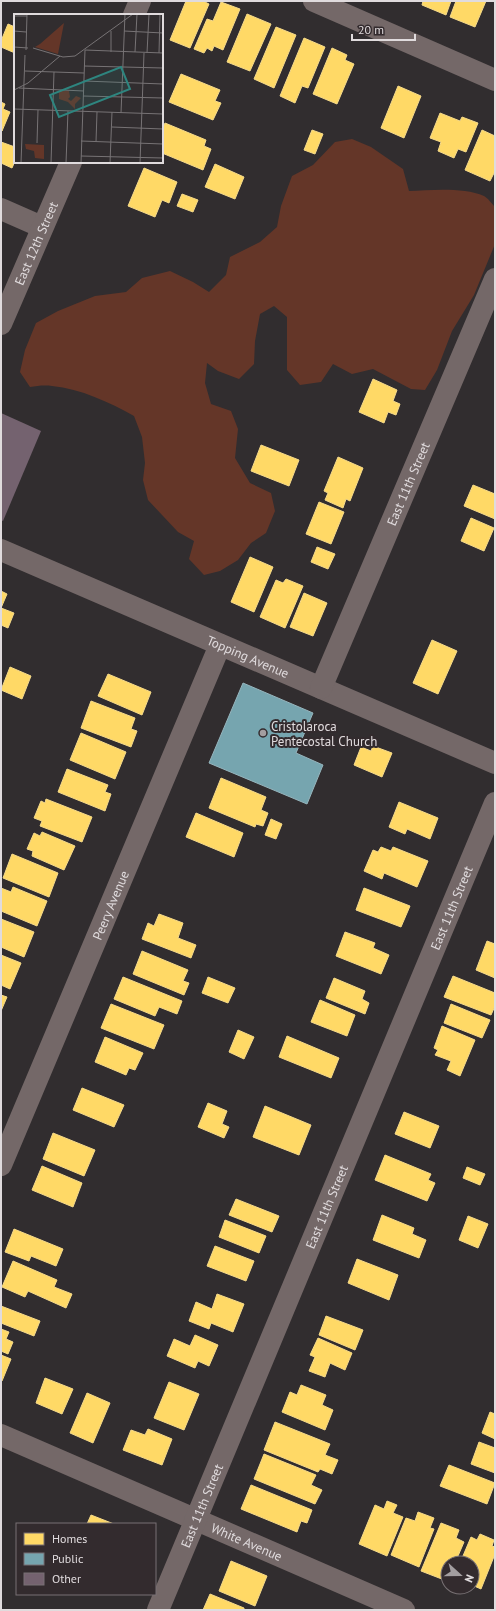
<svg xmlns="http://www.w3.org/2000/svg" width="496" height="1611" viewBox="0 0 496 1611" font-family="'PT Sans',sans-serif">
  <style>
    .green { fill: #643628 }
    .homes { fill: #ffd966; stroke: #f6da8a }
    .public { fill: #76a5af; stroke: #96b5bd }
    .building { fill: #74626f }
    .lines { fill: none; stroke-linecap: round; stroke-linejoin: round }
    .minor { stroke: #746868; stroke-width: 22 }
    .poi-dot { fill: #a39ea0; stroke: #332b2e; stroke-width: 1.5 }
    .labels { text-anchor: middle; stroke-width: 4; stroke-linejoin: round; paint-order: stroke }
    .street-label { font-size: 13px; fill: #e0dbdd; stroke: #332b2e }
    .poi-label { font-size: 13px; fill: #e0dbdd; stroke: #332b2e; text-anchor: start }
    .inset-road { fill: none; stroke: #777375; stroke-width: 1 }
    .view { fill: #2e857f; fill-opacity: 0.15; stroke: #2e857f; stroke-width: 2 }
    .inset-edge { fill: none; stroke: #e0dbdd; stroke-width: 2 }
  </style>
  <rect width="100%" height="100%" fill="#312d2f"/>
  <path class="green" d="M 352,139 L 371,147 L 403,169 L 409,191 C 431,190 464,187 484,196 C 488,198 492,204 495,207 L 495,244 L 474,295 L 452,331 L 437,370 L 425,390 L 411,389 L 373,369 L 352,374 L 333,364 L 321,382 L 300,385 L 287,370 L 287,317 L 274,306 L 260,314 L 255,341 L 254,364 L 239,379 L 218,371 L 207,363 L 205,383 L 211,404 L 231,411 L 238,429 L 235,458 L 250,483 L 271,493 L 275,511 L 266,533 L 251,543 L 238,560 L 220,571 L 204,575 L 189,559 L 194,541 L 178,532 L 148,500 L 143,480 L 145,463 L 142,437 L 134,416 C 109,402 81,389 52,386 C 44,385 37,386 30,387 L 20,372 L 25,350 L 36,323 L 58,311 L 95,296 L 126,292 L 142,278 L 170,271 L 193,282 L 209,292 L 226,275 L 230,257 L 260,242 L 277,227 L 281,206 L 292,176 L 313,165 L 335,142 Z"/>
  <g class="homes">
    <polygon points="186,1 203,1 209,4 190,48 170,40"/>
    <polygon points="423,1 451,1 446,15 422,5"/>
    <polygon points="456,1 486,1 475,27 450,17"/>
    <polygon points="221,2 240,9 223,50 214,46 212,51 207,48 204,53 194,49 207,19 213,21"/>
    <polygon points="247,14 271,24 250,71 227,62"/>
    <polygon points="8,24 15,27 15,53 1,47 1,41"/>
    <polygon points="276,27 296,35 274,88 254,79"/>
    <polygon points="304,38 325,47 308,88 302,86 295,103 280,96"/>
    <polygon points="332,48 347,55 345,60 354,64 337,104 313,94"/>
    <polygon points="181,74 220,90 215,101 221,103 213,120 169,102"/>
    <polygon points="398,86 421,96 404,138 381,128"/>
    <polygon points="1,102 5,104 3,109 10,112 2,131"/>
    <polygon points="440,113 460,121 462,117 478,123 466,152 458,149 454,158 438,151 441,142 430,138"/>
    <polygon points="165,123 206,140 204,146 211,149 203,170 162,153 162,130"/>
    <polygon points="312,130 323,134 315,154 304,150"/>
    <polygon points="482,130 495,136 495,171 490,181 465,170"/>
    <polygon points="1,142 15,147 15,161 12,168 1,163"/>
    <polygon points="215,164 244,177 235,199 205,187"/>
    <polygon points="144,168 177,182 169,203 162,200 155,217 128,206"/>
    <polygon points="182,194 198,200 193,212 177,206"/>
    <polygon points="373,379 397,390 393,401 400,404 396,415 388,412 384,423 359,412"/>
    <polygon points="261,445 299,460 289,486 251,471"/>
    <polygon points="338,457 363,468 350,501 346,499 343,508 325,500 328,493 324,491"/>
    <polygon points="473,485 495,494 495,519 464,506"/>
    <polygon points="319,502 344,512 331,544 306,534"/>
    <polygon points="471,518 494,528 484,551 461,541"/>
    <polygon points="317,547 335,554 328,569 311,562"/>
    <polygon points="250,557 273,567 254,612 231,602"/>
    <polygon points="286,579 303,586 285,628 260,617 276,580 283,583"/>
    <polygon points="1,591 7,594 1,608 14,613 8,628 1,625"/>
    <polygon points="304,593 327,603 313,636 290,627"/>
    <polygon points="432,640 457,651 438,694 413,683"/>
    <polygon points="10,667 31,676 22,699 1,690"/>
    <polygon points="108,674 151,692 142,715 98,696"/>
    <polygon points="91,701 135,718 131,729 137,731 131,747 81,728"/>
    <polygon points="81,733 126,752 115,779 70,760"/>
    <polygon points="373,746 392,753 382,777 354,765 361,747 371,751"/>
    <polygon points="67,769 108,785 105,792 111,794 105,811 58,792"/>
    <polygon points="221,778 266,797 261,810 268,813 263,826 256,824 255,827 209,808"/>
    <polygon points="46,799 92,817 82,842 40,826 42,821 34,818 41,801 45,803"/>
    <polygon points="399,802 438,818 430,839 407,829 405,834 389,827"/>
    <polygon points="196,813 243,833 234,857 186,837"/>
    <polygon points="271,819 282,824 276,839 265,835"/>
    <polygon points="42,832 75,846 64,870 32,856 33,851 27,849 34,833 40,836"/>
    <polygon points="381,847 391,851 393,847 428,861 417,887 384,873 382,879 364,871 373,850 378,852"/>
    <polygon points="12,854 58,873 49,897 3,878"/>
    <polygon points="13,887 47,901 37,926 1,911 1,888 11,892"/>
    <polygon points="364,888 410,906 401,927 356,910"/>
    <polygon points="159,914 183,923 178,938 196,945 191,958 142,939 148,923 154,926"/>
    <polygon points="1,919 34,932 24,957 1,947"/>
    <polygon points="345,932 375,943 373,948 389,955 381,974 336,956"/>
    <polygon points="487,941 495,944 495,978 476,970"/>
    <polygon points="142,951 188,970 183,981 189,983 184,995 133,974"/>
    <polygon points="1,955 21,963 10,989 1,985"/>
    <polygon points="453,976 495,993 495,1006 491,1015 444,997"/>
    <polygon points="123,977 182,1001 177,1014 159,1007 155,1016 114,999"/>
    <polygon points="208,977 235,988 228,1003 202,993"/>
    <polygon points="334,978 365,991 362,999 369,1003 365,1014 326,998"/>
    <polygon points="1,995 7,997 1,1011"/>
    <polygon points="320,1000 355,1015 347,1036 311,1022"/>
    <polygon points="111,1004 164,1025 154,1049 101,1028"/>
    <polygon points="451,1004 490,1020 482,1038 444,1023"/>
    <polygon points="442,1026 475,1040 460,1076 447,1070 451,1061 435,1055 438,1050 434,1048"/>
    <polygon points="238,1030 254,1037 244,1059 229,1052"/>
    <polygon points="287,1036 339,1058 331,1078 279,1057"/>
    <polygon points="105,1037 143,1053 135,1070 129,1068 126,1075 95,1062"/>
    <polygon points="82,1088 124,1105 114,1127 73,1110"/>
    <polygon points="208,1103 227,1111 222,1124 229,1127 224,1138 198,1127"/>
    <polygon points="265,1106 311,1125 299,1155 253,1137"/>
    <polygon points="404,1112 439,1126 430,1148 395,1134"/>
    <polygon points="53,1133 95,1150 84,1176 43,1159"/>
    <polygon points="385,1155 431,1174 428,1180 435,1183 427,1201 375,1180"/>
    <polygon points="42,1166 82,1183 73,1207 32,1190"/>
    <polygon points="467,1167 485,1174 480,1185 463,1178"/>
    <polygon points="236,1199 279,1216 272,1232 229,1215"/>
    <polygon points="382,1215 414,1228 412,1234 426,1240 419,1258 373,1240"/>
    <polygon points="468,1216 488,1224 478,1248 459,1240"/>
    <polygon points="225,1220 266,1236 259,1253 219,1237"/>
    <polygon points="14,1229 63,1249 56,1266 31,1256 29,1261 5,1252"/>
    <polygon points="215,1246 254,1261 246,1281 207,1266"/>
    <polygon points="357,1259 398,1275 389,1300 348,1283"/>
    <polygon points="13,1261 57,1280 54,1287 72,1294 66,1308 28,1291 25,1297 2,1287"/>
    <polygon points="217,1294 244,1304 233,1332 211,1323 209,1329 189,1321 196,1302 212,1309"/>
    <polygon points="1,1306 40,1321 34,1336 1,1323"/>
    <polygon points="326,1316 363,1330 355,1350 319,1335"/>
    <polygon points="1,1329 9,1332 6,1339 13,1342 8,1354 1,1351"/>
    <polygon points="195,1335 218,1345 209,1366 198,1361 195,1368 167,1356 174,1339 190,1346"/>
    <polygon points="318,1338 352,1353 345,1370 330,1363 325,1377 309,1371 315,1357 310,1355"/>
    <polygon points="1,1355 11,1359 2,1381 1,1380"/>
    <polygon points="45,1378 73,1389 62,1414 36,1403"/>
    <polygon points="169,1382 199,1394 184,1430 154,1418"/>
    <polygon points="301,1385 326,1395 322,1405 333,1410 325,1430 282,1412 290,1392 297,1395"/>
    <polygon points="87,1393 110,1403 93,1443 70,1433"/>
    <polygon points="490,1412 495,1414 495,1439 482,1433"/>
    <polygon points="275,1422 330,1444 325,1455 338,1460 332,1474 320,1469 318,1472 264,1450"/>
    <polygon points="148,1429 172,1439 162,1465 123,1450 131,1430 145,1435"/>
    <polygon points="479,1442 495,1448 495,1473 471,1464"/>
    <polygon points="264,1454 316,1475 311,1485 322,1490 315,1504 254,1479"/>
    <polygon points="449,1465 495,1483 487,1504 440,1486"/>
    <polygon points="251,1485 312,1510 307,1523 301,1521 297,1532 241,1509"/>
    <polygon points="387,1501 397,1505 393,1513 403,1517 387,1556 359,1544 375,1505 384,1509"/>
    <polygon points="418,1512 434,1518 430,1528 434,1529 419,1567 391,1555 406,1518 415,1521"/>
    <polygon points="91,1515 114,1524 87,1524"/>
    <polygon points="441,1523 459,1530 456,1538 464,1542 455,1563 448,1563 447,1581 421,1571"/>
    <polygon points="480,1534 494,1540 492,1546 495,1547 495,1554 481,1589 472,1585 472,1563 460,1563 471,1537 477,1540"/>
    <polygon points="231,1561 267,1576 255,1606 219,1591"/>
    <polygon points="210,1594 244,1608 244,1610 203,1610"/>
  </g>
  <polygon class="public" points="243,683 313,713 296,753 323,765 307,804 209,763"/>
  <polygon class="building" points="1,413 41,431 3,521 1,520"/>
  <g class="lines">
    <g class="minor">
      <polyline points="314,1 495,80"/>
      <polyline points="134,15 140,1"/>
      <polyline points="1,209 42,227"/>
      <path id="s1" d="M 1,324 L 71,162"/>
      <path id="s2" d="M 1,550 L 495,763"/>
      <path id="s3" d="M 321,688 L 495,279"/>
      <path id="s4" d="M 1,1165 L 220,645"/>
      <path id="s5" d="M 1,1435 L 404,1610"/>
      <path id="s6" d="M 158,1610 L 495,803"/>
    </g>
  </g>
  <circle class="poi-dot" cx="263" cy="733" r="4"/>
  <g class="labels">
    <g class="street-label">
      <text dy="5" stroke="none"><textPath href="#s1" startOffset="88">East 12th Street</textPath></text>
      <text dy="5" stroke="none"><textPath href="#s3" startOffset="222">East 11th Street</textPath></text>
      <text dy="5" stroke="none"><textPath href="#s2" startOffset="269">Topping Avenue</textPath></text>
      <text dy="5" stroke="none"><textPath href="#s4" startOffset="282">Peery Avenue</textPath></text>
      <text dy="5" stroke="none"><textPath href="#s6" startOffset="761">East 11th Street</textPath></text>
      <text dy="5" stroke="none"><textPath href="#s6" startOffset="437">East 11th Street</textPath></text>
      <text dy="5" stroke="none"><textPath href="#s6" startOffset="113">East 11th Street</textPath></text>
      <text dy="5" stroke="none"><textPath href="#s5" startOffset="268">White Avenue</textPath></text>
    </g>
    <g class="poi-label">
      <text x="271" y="731">Cristolaroca<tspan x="271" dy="15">Pentecostal Church</tspan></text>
    </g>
  </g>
  <g transform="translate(14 14)">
    <rect width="149" height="149" fill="#312d2f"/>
    <path d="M 50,9 L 44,40 L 21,33 L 26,30 ZM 45,77 L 55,77 L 56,83 L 54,85 L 57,87 L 62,82 L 67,84 L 61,90 L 61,95 L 54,88 L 45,85 ZM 11,130 L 30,131 L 30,145 L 21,144 L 20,137 L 12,135 Z" fill="#643628"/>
    <path class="inset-road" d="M 0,2 L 13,2M 0,17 L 12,18M 110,17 L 149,19M 0,33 L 14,34M 19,34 L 49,43 L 61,42 L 119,0M 12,36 L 13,0M 97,38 L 97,17M 121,38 L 123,0M 133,39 L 135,0M 145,39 L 146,0M 70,52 L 149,54M 11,57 L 70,59M 70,67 L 149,70M 5,74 L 70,77M 0,76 L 14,69 L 46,42M 69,82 L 149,84M 0,95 L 149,100M 107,99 L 111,0M 98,113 L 149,115M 67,127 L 149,130M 82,128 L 83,98M 23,129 L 24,96M 67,142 L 149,144M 7,149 L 11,41M 37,149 L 40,58M 52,149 L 54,97M 67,149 L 71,36 L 149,39M 96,149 L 98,98M 126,149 L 130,39"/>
    <path class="view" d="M 107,53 L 116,75 L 45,103 L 36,81 Z"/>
    <rect width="149" height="149" class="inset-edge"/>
  </g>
  <rect width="496" height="1611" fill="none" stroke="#e0dbdd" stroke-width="4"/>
  <rect x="16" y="1523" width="140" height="72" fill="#332b2e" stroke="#787174"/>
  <rect x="24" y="1533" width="20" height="12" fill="#ffd966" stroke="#787174"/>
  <text x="52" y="1543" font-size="12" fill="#e0dbdd">Homes</text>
  <rect x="24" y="1553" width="20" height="12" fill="#76a5af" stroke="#787174"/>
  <text x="52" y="1563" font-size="12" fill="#e0dbdd">Public</text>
  <rect x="24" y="1573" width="20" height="12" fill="#74626f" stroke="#787174"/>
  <text x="52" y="1583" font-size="12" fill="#e0dbdd">Other</text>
  <g transform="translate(460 1575) rotate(111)"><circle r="19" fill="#332b2e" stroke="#787174"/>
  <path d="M0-3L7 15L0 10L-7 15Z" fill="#a39ea0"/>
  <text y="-6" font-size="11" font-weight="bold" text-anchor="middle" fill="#e0dbdd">N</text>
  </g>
  <path d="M352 34v6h63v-6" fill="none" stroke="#e0dbdd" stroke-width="2"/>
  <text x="358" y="34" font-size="12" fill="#e0dbdd" stroke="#332b2e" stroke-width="3" paint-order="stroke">20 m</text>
</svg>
